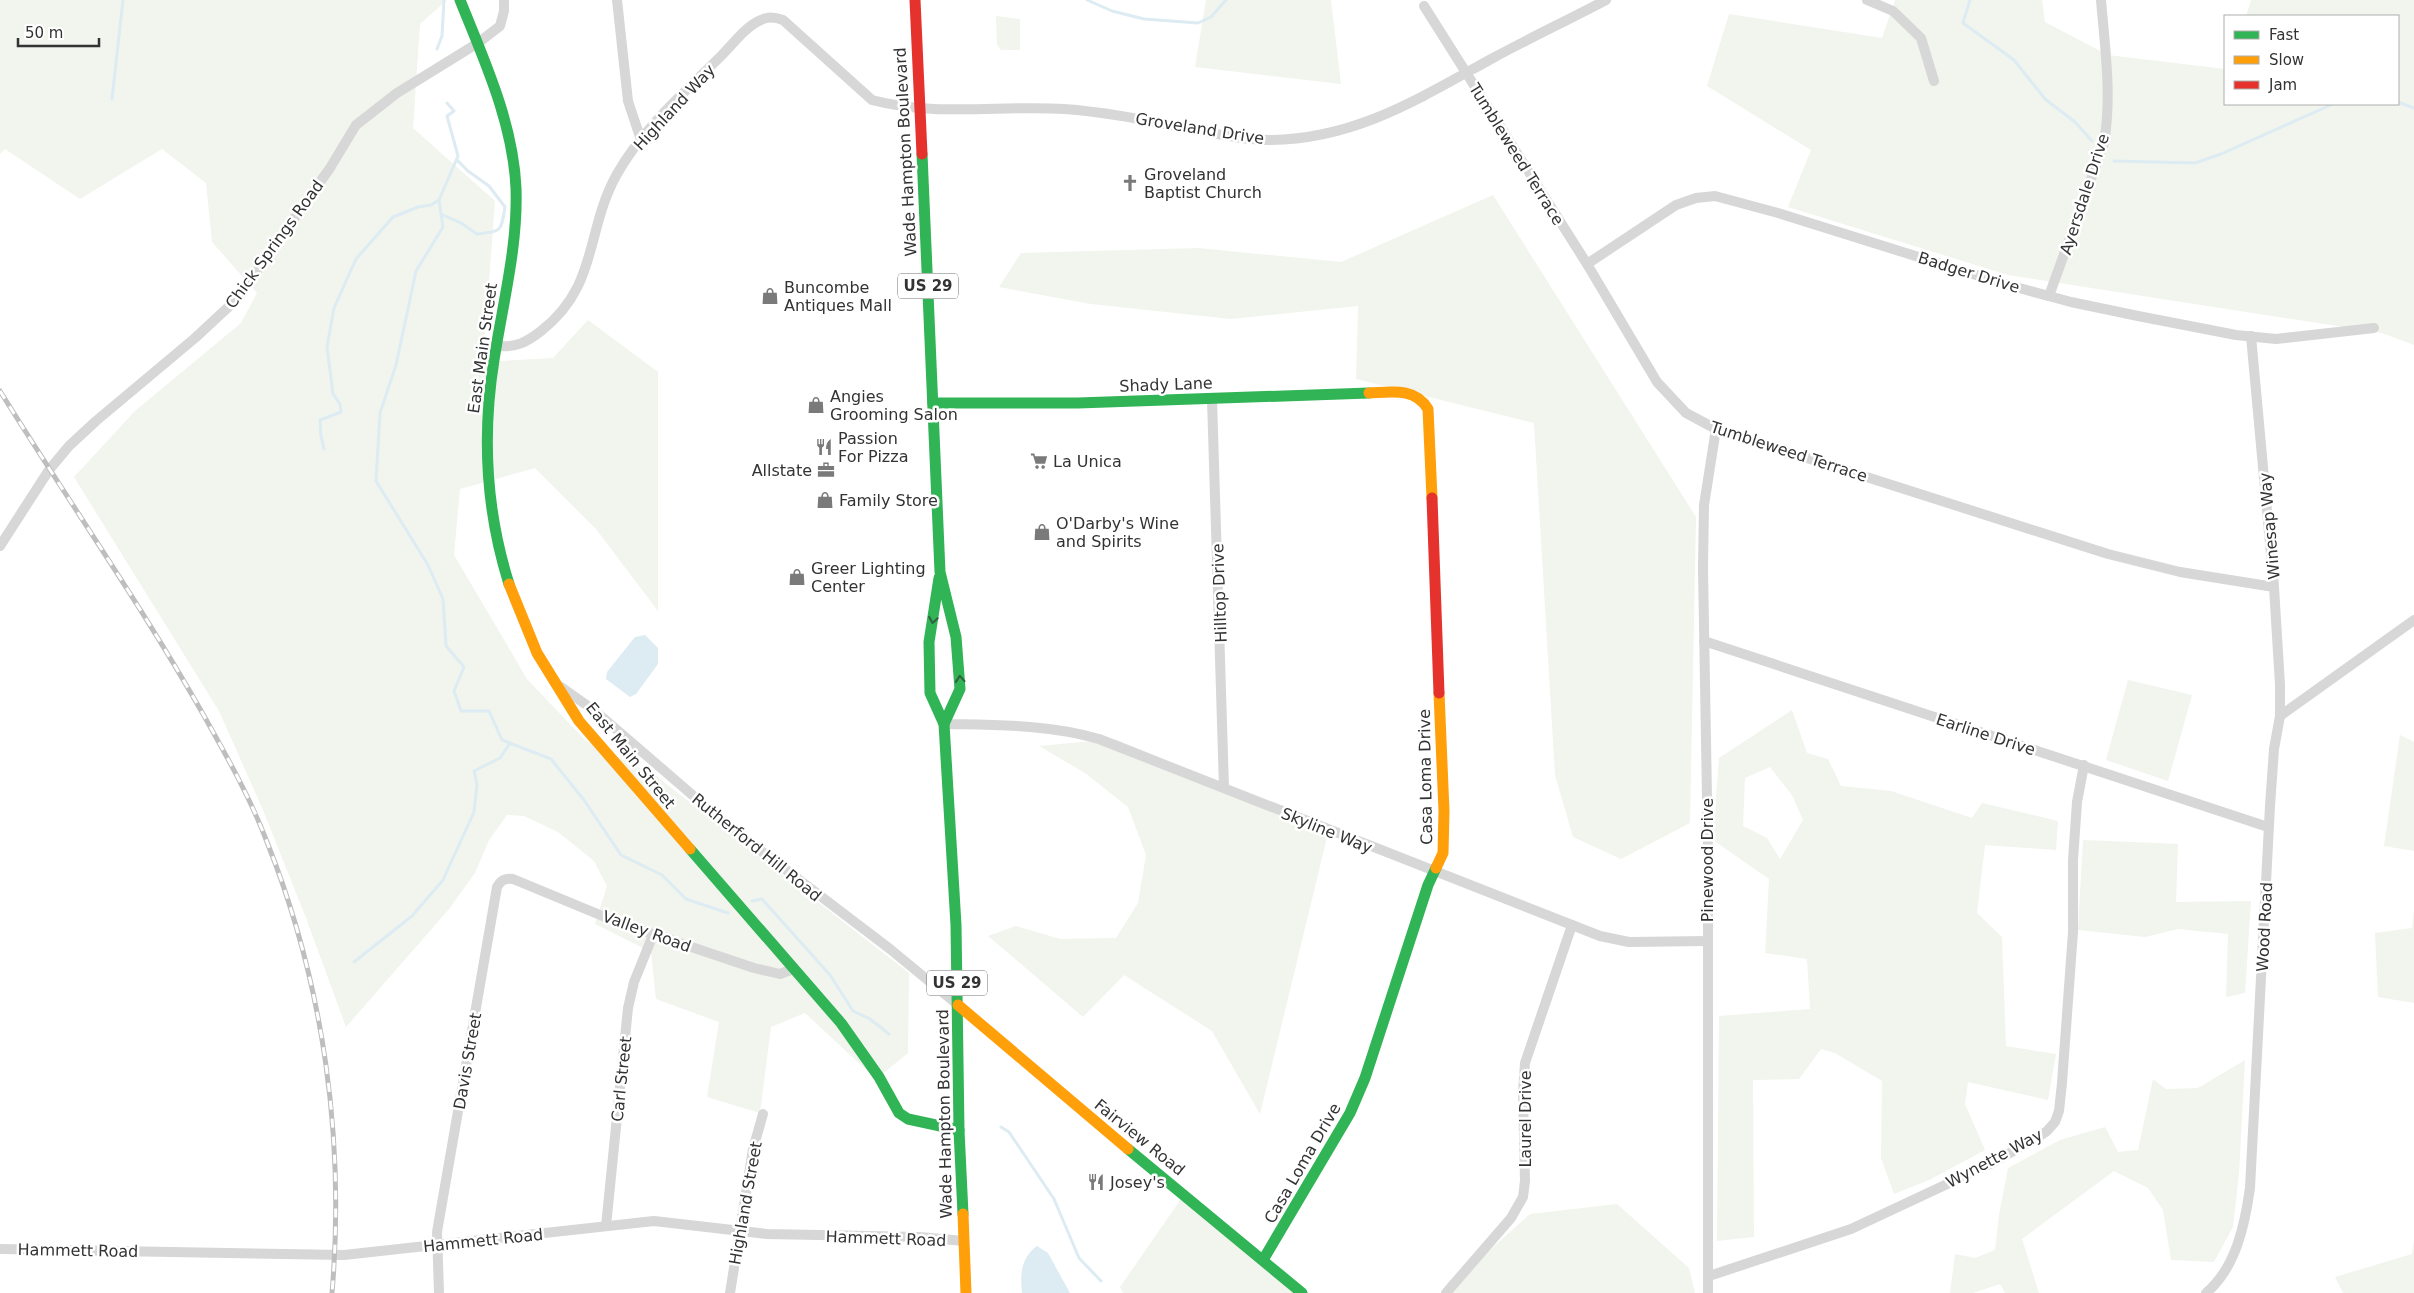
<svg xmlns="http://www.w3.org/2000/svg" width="2414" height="1293" viewBox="0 0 2414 1293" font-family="'DejaVu Sans',sans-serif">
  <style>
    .green { fill: #f1f5ed; fill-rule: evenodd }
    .water { fill: #ddebf3 }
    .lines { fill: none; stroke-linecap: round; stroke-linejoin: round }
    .stream { stroke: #ddebf3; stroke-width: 3 }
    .street { stroke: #d7d7d7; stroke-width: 10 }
    .fast { stroke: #30b455; stroke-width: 11 }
    .slow { stroke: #ff9f0a; stroke-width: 11 }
    .jam { stroke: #e5322d; stroke-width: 11 }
    .rail-casing { stroke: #bebebe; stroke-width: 5 }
    .rail { stroke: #fff; stroke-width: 3; stroke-dasharray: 9; stroke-linecap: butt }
    .oneway { stroke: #32603f }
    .labels { text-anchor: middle; stroke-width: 5; stroke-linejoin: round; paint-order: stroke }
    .shield { fill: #fff; stroke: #707070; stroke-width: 1 }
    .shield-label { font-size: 15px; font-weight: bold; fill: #333 }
    .street-label { font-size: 16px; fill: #333; stroke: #fff }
    .poi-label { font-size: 16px; fill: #333; stroke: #fff; text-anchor: start }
  </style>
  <rect width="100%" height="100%" fill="#fff"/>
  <g class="green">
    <polygon points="0,0 447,0 420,24 413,128 495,201 483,362 553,358 588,320 658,372 658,611 596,529 535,468 460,489 454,555 527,679 586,741 656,776 909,973 908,1053 876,1079 805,1013 771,1027 760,1113 707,1097 719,1022 656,999 651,952 595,924 607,886 594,861 558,832 524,816 507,815 489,840 475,873 449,909 346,1027 306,918 263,810 219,711 74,477 135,411 241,323 257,293 212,242 206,183 162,149 80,199 5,149 0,154"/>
    <polygon points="1206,0 1331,0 1341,84 1195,67"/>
    <polygon points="1895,0 2042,0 2045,22 2108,55 2225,69 2225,104 2398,104 2398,16 2246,16 2251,0 2414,0 2414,345 2382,333 2008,275 1788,207 1811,150 1707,86 1729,14 1882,38"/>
    <polygon points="996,16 1020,19 1020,50 1001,50 997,45"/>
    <polygon points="1493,195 1696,517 1690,823 1621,859 1573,837 1555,775 1534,423 1356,379 1358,306 1231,319 1091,304 999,287 1021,253 1198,248 1341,262"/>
    <polygon points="2128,680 2192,695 2168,781 2106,760"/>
    <path d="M 1792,710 L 1807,753 L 1828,759 L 1841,786 L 1891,791 L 1972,818 L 1982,803 L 2058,821 L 2056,850 L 1985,845 L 1977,913 L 2002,937 L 2006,1046 L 2056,1054 L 2048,1100 L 1968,1082 L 1965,1104 L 1985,1150 L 1929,1180 L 1894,1194 L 1881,1158 L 1882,1081 L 1835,1053 L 1821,1049 L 1799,1079 L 1753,1080 L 1754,1237 L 1717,1241 L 1719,1016 L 1810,1009 L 1807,959 L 1765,953 L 1769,879 L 1713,840 L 1719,758 ZM 1770,767 L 1792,795 L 1803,820 L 1780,859 L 1767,838 L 1743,826 L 1745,778 Z"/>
    <polygon points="2400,735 2414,742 2414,851 2384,846"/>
    <polygon points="1115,739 1329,829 1260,1114 1212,1031 1124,975 1083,1017 988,936 1016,926 1060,939 1116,938 1138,903 1146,855 1128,807 1085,773 1039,746"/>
    <polygon points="2083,840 2178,844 2176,902 2251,901 2245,993 2226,997 2228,934 2178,929 2145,937 2078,930"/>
    <polygon points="2414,910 2414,1003 2378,997 2375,933 2412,928"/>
    <polygon points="2245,1060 2239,1174 2233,1227 2214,1262 2171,1260 2163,1210 2148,1188 2114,1171 2022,1239 2039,1293 2005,1293 2000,1284 1973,1293 1950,1293 1955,1254 1975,1258 1995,1250 1999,1215 2008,1168 2060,1140 2105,1127 2118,1152 2138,1150 2153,1079 2166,1089 2198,1088"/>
    <polygon points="1181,1199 1309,1293 1123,1293 1120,1287"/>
    <polygon points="1617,1204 1689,1268 1695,1293 1442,1293 1530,1214"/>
    <polygon points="2414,1241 2414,1293 2343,1293 2335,1277 2412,1254"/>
  </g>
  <g class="water">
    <polygon points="645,635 658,648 658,664 636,694 630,697 606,679 607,672 635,637"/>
    <path d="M 1037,1246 L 1048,1253 L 1070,1293 L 1022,1293 C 1020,1273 1021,1258 1037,1246 Z"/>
  </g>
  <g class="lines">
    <g class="stream">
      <polyline points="1087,0 1112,11 1144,19 1198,23 1211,17 1226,0"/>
      <polyline points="1970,0 1963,23 2014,60 2045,99 2075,122 2092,141"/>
      <polyline points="437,49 442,36 444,0"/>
      <polyline points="112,99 123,0"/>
      <polyline points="2398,102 2414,108"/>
      <polyline points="447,103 454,111 447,116 458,156 439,200 443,227 416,271 396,365 380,413 376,481 428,565 443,599 446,646 464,667 454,691 461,711 489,711 502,740 551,759 584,800 621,855 662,875 686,899 728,913"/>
      <polyline points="2114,161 2195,163 2221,154 2333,104"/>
      <path d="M 443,215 L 461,223 L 477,234 C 502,231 501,232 505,207 L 489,186 L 468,171 L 457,160"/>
      <polyline points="324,449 321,436 320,420 341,412 340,404 333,394 327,347 334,308 356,259 393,217 418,207 431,205 439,200"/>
      <polyline points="752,901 762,899 830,975 853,1011 870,1019 889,1034"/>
      <polyline points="354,962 412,916 443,880 474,812 477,784 474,771 500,758 510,743"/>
      <polyline points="1001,1127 1009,1132 1054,1199 1079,1258 1101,1281"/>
    </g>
    <g class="street">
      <polyline points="617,0 628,101 641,140"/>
      <polyline points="1867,0 1893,11 1921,38 1934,81"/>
      <polyline points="1424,6 1587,264 1657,382 1686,413 1716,429 2108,554 2180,572 2274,587"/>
      <polyline points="1587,264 1676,205 1696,198 1715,196 1778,213 2008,285 2071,302 2138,316 2236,335 2276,339 2374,328"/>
      <path d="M 2049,296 L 2104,143 C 2112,96 2105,48 2101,0"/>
      <path d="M 497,346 C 516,348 527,342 541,331 C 599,286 585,231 617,174 C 643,128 685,92 722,55 C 733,44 746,26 761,20 C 768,16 775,17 783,20 L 872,100 C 935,117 1001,105 1064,109 C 1107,112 1149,121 1190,129 C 1217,134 1244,140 1271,140 C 1356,139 1420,98 1493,58 C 1530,38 1568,20 1606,0"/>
      <polyline points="1212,399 1224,788"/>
      <polyline points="0,546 49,470 69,446 96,421 195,338 237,299 330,168 356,125 397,93 478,43 500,26 504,11 504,0"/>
      <polyline points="1704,641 2268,827"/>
      <polyline points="561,687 595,711 726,824 890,949 958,1005"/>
      <polyline points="2280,716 2414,620"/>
      <path d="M 944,724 C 996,725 1048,724 1099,739 L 1600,936 L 1629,942 L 1707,941"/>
      <polyline points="606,1226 628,1008 634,982 653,935"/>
      <polyline points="0,1249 344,1255 654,1221 767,1234 919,1237 964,1241"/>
      <polyline points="1709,1276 1851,1229 1990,1164 2037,1138 2047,1131 2055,1122 2059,1111 2062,1083 2073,932 2073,860 2077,802 2084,765"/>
      <path d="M 439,1293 L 437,1232 L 497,887 C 501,880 505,878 513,879 L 617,922 L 754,968 L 780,974 L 793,969"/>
      <polyline points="730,1293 753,1149 763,1114"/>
      <polyline points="1446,1293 1511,1218 1523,1197 1525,1181 1523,1092 1525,1063 1572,925"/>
      <polyline points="1708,1293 1708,855 1703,568 1704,505 1716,429"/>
      <path d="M 2206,1293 C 2236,1268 2245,1224 2250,1188 L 2270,806 L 2274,749 L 2280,716 L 2280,685 L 2274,587 L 2251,336"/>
    </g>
    <g class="fast">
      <path d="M 460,0 C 484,60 513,122 516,188 C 518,246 503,302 494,360 C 482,435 486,511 509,584"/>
      <polyline points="922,154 940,572 956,637 960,689 944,724"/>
      <polyline points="933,403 1078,403 1369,393"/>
      <polyline points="939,578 929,642 930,693 944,724 956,925 959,1130 963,1214"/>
      <polyline points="690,849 841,1023 879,1077 899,1113 908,1119 959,1130"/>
      <polyline points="1128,1149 1302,1293"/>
      <polyline points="1263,1260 1350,1113 1365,1078 1428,885 1436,868"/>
    </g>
    <g class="slow">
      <path d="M 1369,393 C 1391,392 1415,387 1428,409 L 1432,498"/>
      <polyline points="509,584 537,653 579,721 690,849"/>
      <polyline points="1436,868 1443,853 1444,811 1439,693"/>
      <polyline points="958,1005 1128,1149"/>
      <polyline points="963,1214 966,1293"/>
    </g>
    <g class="jam">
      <polyline points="915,0 922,154"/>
      <polyline points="1432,498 1439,693"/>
    </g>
    <g class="rail-casing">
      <path id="rail" d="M 0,391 C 67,499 140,603 203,714 C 226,755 250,797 267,842 C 324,985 345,1140 332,1293"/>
    </g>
    <use href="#rail" class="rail"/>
  </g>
  <defs><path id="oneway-chevron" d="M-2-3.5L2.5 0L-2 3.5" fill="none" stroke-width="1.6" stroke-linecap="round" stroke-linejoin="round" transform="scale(1.25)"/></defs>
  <g class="oneway">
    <use href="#oneway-chevron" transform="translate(933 620) rotate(99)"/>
    <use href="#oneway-chevron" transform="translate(960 679) rotate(-95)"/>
  </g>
  <defs>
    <g id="church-bare" transform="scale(1.35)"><path d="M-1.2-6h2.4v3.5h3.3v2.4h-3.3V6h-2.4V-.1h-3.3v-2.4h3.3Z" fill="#7a7a7a" stroke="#fff" stroke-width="2.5" paint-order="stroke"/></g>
    <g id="shop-bare" transform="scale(1.35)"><path d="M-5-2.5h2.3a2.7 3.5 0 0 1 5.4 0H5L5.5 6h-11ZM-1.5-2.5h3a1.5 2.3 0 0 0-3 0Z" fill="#7a7a7a" stroke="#fff" stroke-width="2.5" paint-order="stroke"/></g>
    <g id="restaurant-bare" transform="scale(1.35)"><path d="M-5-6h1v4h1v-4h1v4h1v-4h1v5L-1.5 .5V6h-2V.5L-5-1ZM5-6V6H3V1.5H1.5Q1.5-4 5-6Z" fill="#7a7a7a" stroke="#fff" stroke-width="2.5" paint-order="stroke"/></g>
    <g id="supermarket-bare" transform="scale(1.35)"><path d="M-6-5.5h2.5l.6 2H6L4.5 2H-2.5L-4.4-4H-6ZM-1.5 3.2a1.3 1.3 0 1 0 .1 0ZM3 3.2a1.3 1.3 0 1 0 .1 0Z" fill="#7a7a7a" stroke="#fff" stroke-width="2.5" paint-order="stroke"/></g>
    <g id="office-bare" transform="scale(1.35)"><path d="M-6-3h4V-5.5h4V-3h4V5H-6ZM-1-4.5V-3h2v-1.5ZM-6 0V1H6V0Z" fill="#7a7a7a" stroke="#fff" stroke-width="2.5" paint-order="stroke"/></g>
  </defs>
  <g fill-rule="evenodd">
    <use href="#church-bare" x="1130" y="183"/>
    <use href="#shop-bare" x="770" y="296"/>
    <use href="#shop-bare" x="816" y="405"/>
    <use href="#restaurant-bare" x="824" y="447"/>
    <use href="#supermarket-bare" x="1039" y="461"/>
    <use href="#office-bare" x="826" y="470"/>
    <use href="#shop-bare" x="825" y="500"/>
    <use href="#shop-bare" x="1042" y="532"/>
    <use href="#shop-bare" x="797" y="577"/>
    <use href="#restaurant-bare" x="1096" y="1182"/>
  </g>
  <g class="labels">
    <g class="shield">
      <rect x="898" y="273.5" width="60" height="25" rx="4"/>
      <rect x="927" y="970.5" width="60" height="25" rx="4"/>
    </g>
    <g class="shield-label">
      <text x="928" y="291">US 29</text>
      <text x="957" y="988">US 29</text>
    </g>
    <g class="street-label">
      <text transform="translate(674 107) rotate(-47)" y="6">Highland Way</text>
      <text transform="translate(1200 128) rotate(9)" y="6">Groveland Drive</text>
      <text transform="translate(905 152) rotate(-93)" y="6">Wade Hampton Boulevard</text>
      <text transform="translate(1517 154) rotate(58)" y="6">Tumbleweed Terrace</text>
      <text transform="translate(2084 194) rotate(-72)" y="6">Ayersdale Drive</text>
      <text transform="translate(274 244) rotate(-54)" y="6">Chick Springs Road</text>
      <text transform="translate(1969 272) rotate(17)" y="6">Badger Drive</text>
      <text transform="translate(482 348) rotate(-82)" y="6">East Main Street</text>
      <text transform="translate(1166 384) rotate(-2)" y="6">Shady Lane</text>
      <text transform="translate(1789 451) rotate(18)" y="6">Tumbleweed Terrace</text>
      <text transform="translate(2269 526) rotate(-95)" y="6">Winesap Way</text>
      <text transform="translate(1219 593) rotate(-92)" y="6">Hilltop Drive</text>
      <text transform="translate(1986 734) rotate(18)" y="6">Earline Drive</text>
      <text transform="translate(631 755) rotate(51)" y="6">East Main Street</text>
      <text transform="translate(1425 777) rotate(-91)" y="6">Casa Loma Drive</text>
      <text transform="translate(1327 830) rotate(22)" y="6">Skyline Way</text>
      <text transform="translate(757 847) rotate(39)" y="6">Rutherford Hill Road</text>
      <text transform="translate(1707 860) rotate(-90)" y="6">Pinewood Drive</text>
      <text transform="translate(2264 927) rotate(-87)" y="6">Wood Road</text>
      <text transform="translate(647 931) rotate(20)" y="6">Valley Road</text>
      <text transform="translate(467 1061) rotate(-80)" y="6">Davis Street</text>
      <text transform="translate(621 1079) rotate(-84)" y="6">Carl Street</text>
      <text transform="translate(944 1114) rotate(-91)" y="6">Wade Hampton Boulevard</text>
      <text transform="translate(1525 1119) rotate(-90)" y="6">Laurel Drive</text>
      <text transform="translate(1140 1137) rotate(39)" y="6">Fairview Road</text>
      <text transform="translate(1994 1158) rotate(-28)" y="6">Wynette Way</text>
      <text transform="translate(1302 1163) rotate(-60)" y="6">Casa Loma Drive</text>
      <text transform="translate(745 1203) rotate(-80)" y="6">Highland Street</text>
      <text transform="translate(886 1238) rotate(2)" y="6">Hammett Road</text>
      <text transform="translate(483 1240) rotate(-6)" y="6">Hammett Road</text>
      <text transform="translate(78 1250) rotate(1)" y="6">Hammett Road</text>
    </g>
    <g class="poi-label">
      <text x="1144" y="180">Groveland<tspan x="1144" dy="18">Baptist Church</tspan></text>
      <text x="784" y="293">Buncombe<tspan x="784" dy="18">Antiques Mall</tspan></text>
      <text x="830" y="402">Angies<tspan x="830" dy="18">Grooming Salon</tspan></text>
      <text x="838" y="444">Passion<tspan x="838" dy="18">For Pizza</tspan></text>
      <text x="1053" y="467">La Unica</text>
      <text x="812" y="476" text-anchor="end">Allstate</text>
      <text x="839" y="506">Family Store</text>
      <text x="1056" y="529">O'Darby's Wine<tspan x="1056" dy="18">and Spirits</tspan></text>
      <text x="811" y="574">Greer Lighting<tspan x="811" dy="18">Center</tspan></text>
      <text x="1110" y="1188">Josey's</text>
    </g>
  </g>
  <rect x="2224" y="15" width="175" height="90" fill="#ffffff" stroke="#adadad"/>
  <rect x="2234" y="31" width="25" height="8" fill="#30b455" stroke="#adadad"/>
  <text x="2269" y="40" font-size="15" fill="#333333">Fast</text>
  <rect x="2234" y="56" width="25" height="8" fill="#ff9f0a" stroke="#adadad"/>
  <text x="2269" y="65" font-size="15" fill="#333333">Slow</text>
  <rect x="2234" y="81" width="25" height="8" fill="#e5322d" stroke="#adadad"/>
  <text x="2269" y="90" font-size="15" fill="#333333">Jam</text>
  <path d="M18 38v8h81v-8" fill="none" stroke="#333333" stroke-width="2.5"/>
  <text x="25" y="38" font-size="15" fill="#333333" stroke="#ffffff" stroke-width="4" paint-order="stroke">50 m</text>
</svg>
